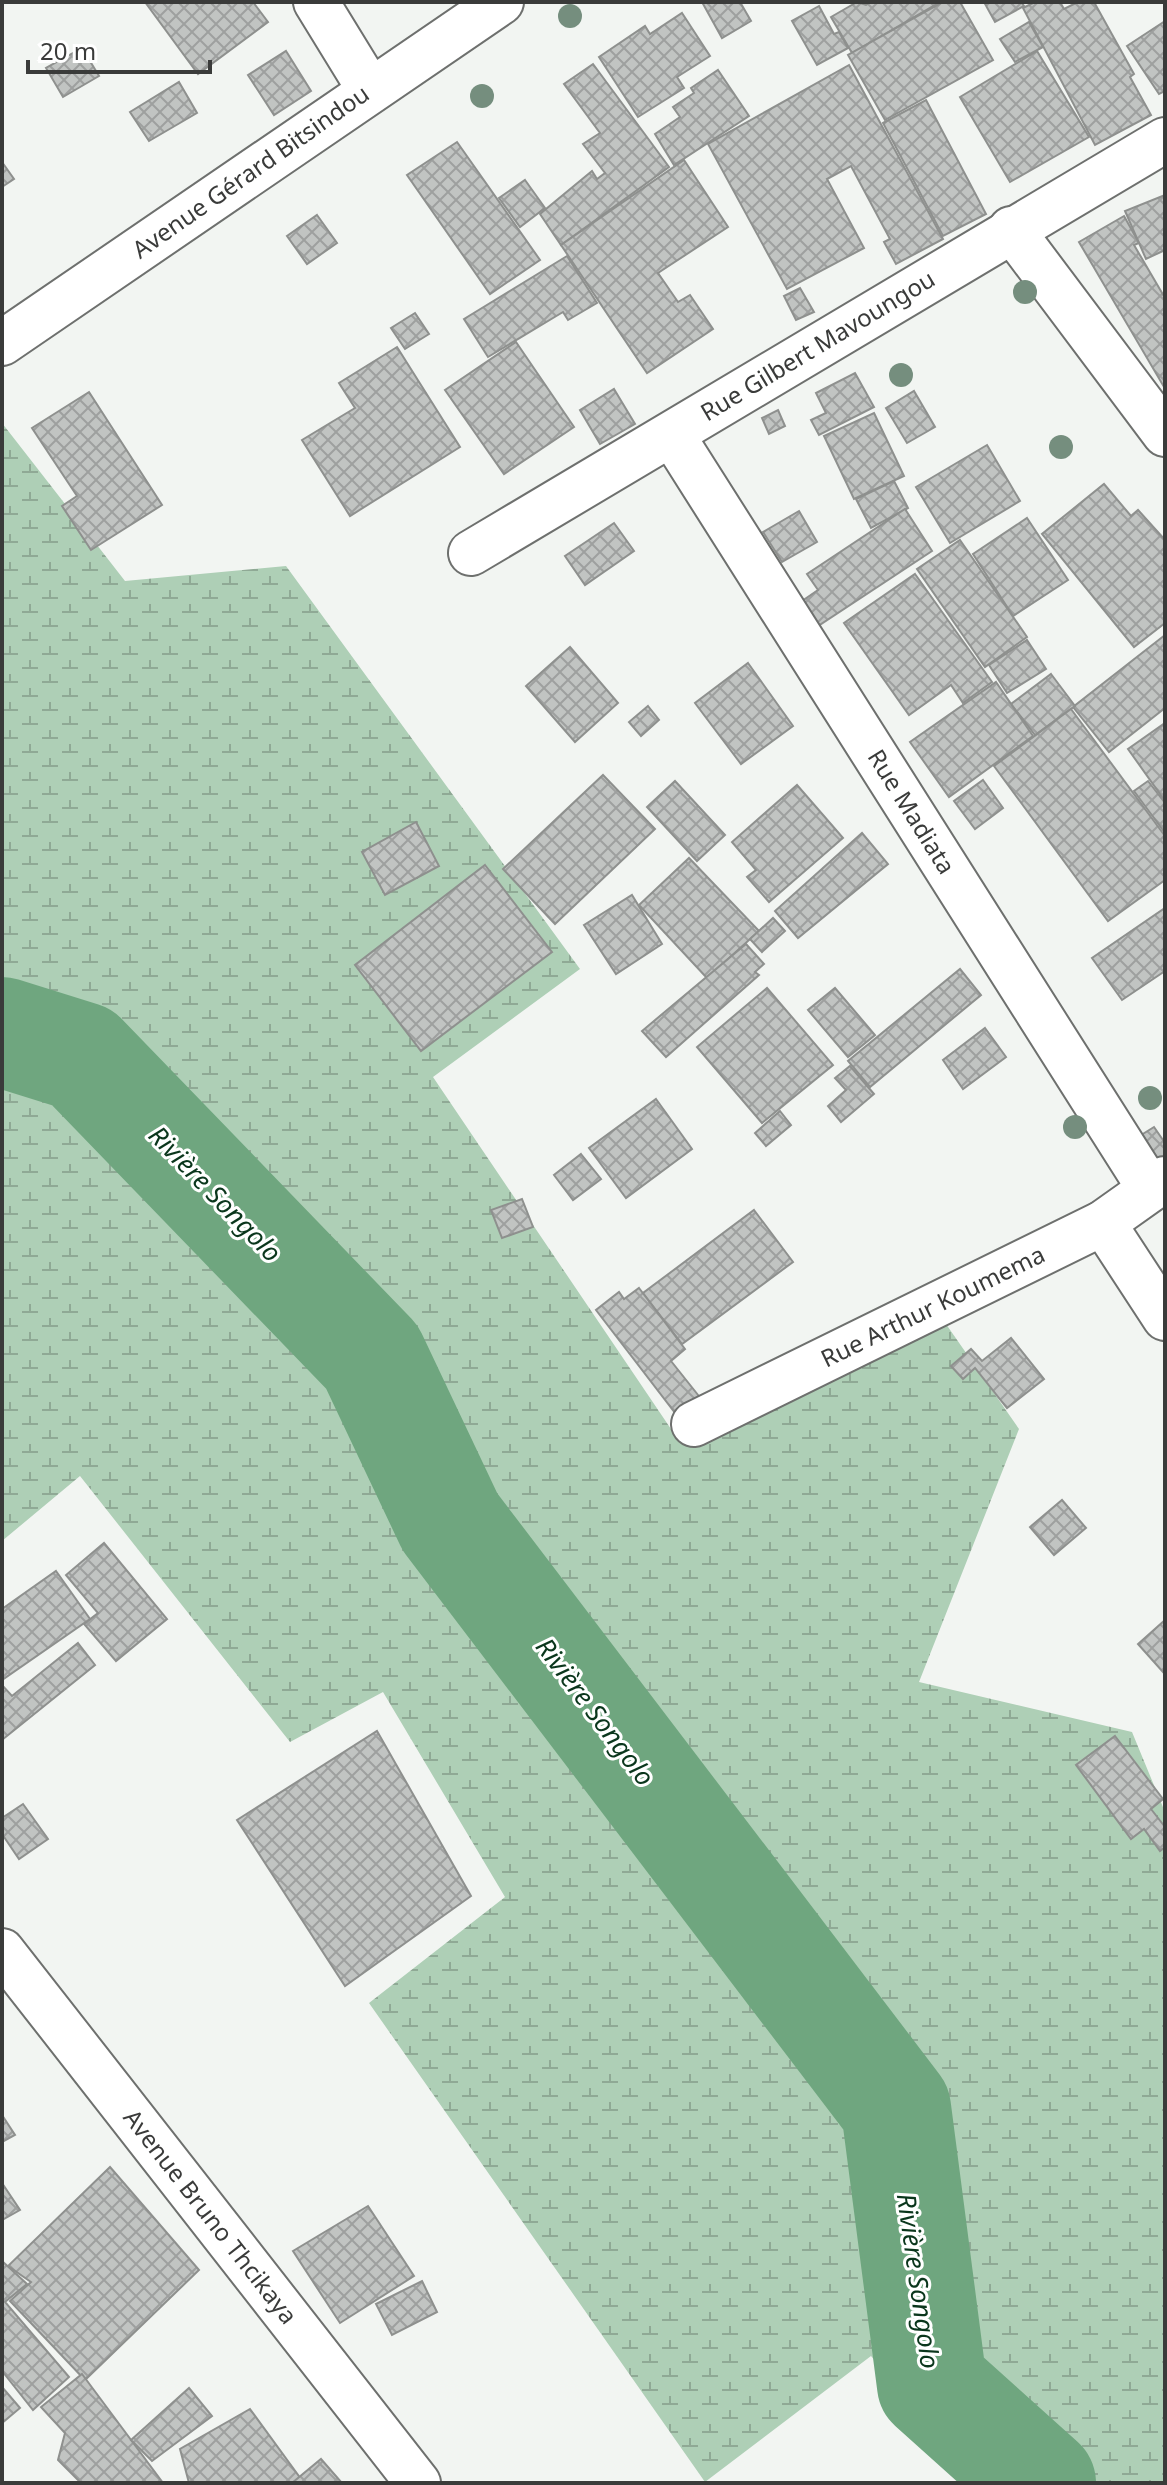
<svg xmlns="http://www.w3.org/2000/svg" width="1167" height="2485" viewBox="0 0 1167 2485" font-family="'Noto Sans',sans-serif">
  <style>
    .wetland { fill: url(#wetland-marsh) }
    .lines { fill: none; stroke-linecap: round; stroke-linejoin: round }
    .river { stroke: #6fa67f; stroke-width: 110 }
    .building { fill: url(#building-cross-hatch); stroke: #8e908e; stroke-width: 2 }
    .street-casing { stroke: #6e706e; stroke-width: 48 }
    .street { stroke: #fff; stroke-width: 44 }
    .tree { fill: #758e7e }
    .labels { text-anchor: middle; stroke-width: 6; stroke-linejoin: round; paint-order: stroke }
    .street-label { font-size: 24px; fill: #3a3b3a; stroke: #fff }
    .water-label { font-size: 26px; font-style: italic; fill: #0a361c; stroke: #fff }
  </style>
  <defs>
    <pattern id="wetland-marsh" width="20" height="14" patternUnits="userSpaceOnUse" patternTransform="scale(2)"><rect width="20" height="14" fill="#aecfb6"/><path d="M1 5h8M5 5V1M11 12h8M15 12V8" fill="none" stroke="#8fa995"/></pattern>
    <pattern id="building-cross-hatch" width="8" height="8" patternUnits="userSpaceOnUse" patternTransform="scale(2)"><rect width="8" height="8" fill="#c1c4c2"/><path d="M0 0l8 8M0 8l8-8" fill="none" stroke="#9ea09f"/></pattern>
  </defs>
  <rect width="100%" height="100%" fill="#f2f5f2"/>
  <polygon class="wetland" points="2,423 125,581 286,566 580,969 433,1077 671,1429 923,1291 1019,1429 919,1682 1132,1732 1165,1812 1165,2483 971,2483 974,2479 871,2356 705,2482 369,2003 505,1897 383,1692 290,1742 80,1476 2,1541"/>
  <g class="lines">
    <polyline class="river" points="2,1032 82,1057 372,1357 450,1522 896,2108 932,2385 1041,2483"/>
  </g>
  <g class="building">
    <polygon points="145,2 253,2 268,22 198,74"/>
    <polygon points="702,2 740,2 751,21 722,38"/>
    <polygon points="857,2 866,5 871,2 940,2 852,53 831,17"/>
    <polygon points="943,2 960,2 993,60 885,120 848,55"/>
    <polygon points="984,2 1021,2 1024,6 995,22"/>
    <polygon points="1035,2 1060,2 1064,9 1078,2 1094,2 1134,74 1130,77 1151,115 1095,145 1023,8"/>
    <polygon points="819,6 834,34 839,32 848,48 817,65 792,21"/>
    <polygon points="682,13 710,56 677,77 684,88 638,117 599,57 645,26 650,34"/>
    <polygon points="1165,21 1165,91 1159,94 1127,46"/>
    <polygon points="1029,22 1043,47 1015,62 1000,39"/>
    <polygon points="82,48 99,76 63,97 46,68"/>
    <polygon points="286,51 311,91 274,115 248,75"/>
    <polygon points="1037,51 1089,137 1010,182 960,97"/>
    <polygon points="593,64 669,167 561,245 540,214 592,171 597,179 605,173 583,144 600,133 564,84"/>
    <polygon points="849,65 943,239 896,264 884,242 890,239 851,166 827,179 864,248 787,289 708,144"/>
    <polygon points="718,70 749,116 674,165 655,134 680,117 673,107 694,93 691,88"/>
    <polygon points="179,82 197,113 149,141 130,112"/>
    <polygon points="926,100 986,214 943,236 883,123"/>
    <polygon points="457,142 540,260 490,294 407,175"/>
    <polygon points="684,160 728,227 658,273 678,302 690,295 713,329 647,373 561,245"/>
    <polygon points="2,162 14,179 2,187"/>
    <polygon points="525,180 545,208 520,227 499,198"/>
    <polygon points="1165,195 1165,250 1146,259 1125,211"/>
    <polygon points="317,215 337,243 307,264 287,236"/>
    <polygon points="1124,216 1139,243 1134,245 1165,298 1164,387 1079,242"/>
    <polygon points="567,256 597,303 568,320 563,312 488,357 464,319"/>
    <polygon points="800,288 814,312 796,320 784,296"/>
    <polygon points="415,313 429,334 405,349 391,328"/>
    <polygon points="516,342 574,427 504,474 445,390"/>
    <polygon points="397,347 460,447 350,516 302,440 355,408 339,383"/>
    <polygon points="855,373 874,407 819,435 811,420 826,413 816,393"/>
    <polygon points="614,389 635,424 600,444 580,410"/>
    <polygon points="914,391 935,427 907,443 886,408"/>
    <polygon points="89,392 162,505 91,550 62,506 77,496 32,428"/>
    <polygon points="778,410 785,426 769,434 762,418"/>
    <polygon points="874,413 904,476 854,499 824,436"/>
    <polygon points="987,445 1020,501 950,543 916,487"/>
    <polygon points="894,481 908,508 871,528 856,499"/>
    <polygon points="1104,484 1131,516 1138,510 1165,540 1165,623 1134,647 1042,534"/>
    <polygon points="905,509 932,551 818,626 802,601 818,590 807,574"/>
    <polygon points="799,511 817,542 782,562 763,532"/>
    <polygon points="1027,518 1068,580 1013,616 973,554"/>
    <polygon points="614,523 634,551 585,585 565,556"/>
    <polygon points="960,540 1027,637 985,667 917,569"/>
    <polygon points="915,574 992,682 963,703 951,685 909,715 844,623"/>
    <polygon points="1165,635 1165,708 1109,752 1073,707"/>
    <polygon points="1027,640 1046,669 1007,693 989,665"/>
    <polygon points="570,647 618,703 575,742 526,686"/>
    <polygon points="748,663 793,726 741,764 695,703"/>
    <polygon points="1051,674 1075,706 1035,735 1011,704"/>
    <polygon points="996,682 1033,736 949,797 910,742"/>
    <polygon points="648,706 659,720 641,736 629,722"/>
    <polygon points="1071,709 1165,836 1165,880 1108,921 994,766"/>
    <polygon points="1165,723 1165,801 1128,749"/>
    <polygon points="603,775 655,829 555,924 503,869"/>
    <polygon points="983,780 1003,808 975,829 954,801"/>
    <polygon points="675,781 725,835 697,861 647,807"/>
    <polygon points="1148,781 1165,803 1165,833 1134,791"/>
    <polygon points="797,785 843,838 769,902 747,877 756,870 732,842"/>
    <polygon points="416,822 439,866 385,895 362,852"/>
    <polygon points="862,833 888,864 798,938 775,911"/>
    <polygon points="689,858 759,931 707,978 639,905"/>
    <polygon points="485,865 552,952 421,1051 355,965"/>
    <polygon points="632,895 662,944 616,974 584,925"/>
    <polygon points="1165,908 1165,971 1122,1000 1092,958"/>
    <polygon points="773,918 785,931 762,952 750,939"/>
    <polygon points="746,944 764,964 755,972 759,975 666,1057 642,1031"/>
    <polygon points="960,969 981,995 870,1087 848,1061"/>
    <polygon points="767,988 833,1065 762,1123 697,1047"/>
    <polygon points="835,988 875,1035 848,1057 808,1010"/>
    <polygon points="985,1028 1006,1057 963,1089 943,1060"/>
    <polygon points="850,1066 874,1094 841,1122 828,1106 846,1090 835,1078"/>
    <polygon points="656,1099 692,1149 626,1198 589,1148"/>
    <polygon points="780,1111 791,1125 766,1146 755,1133"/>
    <polygon points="1154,1127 1165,1143 1165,1160 1158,1165 1138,1137"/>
    <polygon points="581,1154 601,1179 573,1200 554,1175"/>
    <polygon points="522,1199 533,1227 502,1238 491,1210"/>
    <polygon points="754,1210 793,1262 682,1344 643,1293"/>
    <polygon points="639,1288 685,1349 671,1361 702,1400 679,1418 596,1310 619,1292 624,1299"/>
    <polygon points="1011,1338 1044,1379 1007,1408 975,1368 963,1379 951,1366 971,1349 982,1361"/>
    <polygon points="1062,1500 1086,1528 1054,1555 1030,1527"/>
    <polygon points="104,1543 167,1619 116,1661 84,1624 98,1613 66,1575"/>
    <polygon points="56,1571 90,1619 2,1680 2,1609"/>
    <polygon points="1165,1620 1165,1670 1163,1672 1138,1644"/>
    <polygon points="78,1643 95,1665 2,1740 2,1685 12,1696"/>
    <polygon points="377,1731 471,1896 345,1986 237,1820"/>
    <polygon points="1115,1736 1163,1799 1151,1809 1165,1827 1165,1847 1160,1851 1144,1829 1131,1839 1076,1765"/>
    <polygon points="23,1804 48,1839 19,1859 2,1834 2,1818"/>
    <polygon points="2,2115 15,2135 2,2142"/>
    <polygon points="110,2167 199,2270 85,2380 10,2301 31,2282 8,2266"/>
    <polygon points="2,2183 20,2210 2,2220"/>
    <polygon points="368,2206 414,2276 340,2323 293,2251"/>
    <polygon points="2,2261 27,2284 5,2302 69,2377 33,2410 2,2371"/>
    <polygon points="422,2281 437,2312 392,2335 376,2304"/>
    <polygon points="82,2374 163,2483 81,2483 58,2460 65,2433 41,2407"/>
    <polygon points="2,2387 20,2408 2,2423"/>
    <polygon points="189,2388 212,2416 152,2461 131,2440"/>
    <polygon points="250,2409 301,2479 295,2483 189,2483 180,2449"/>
    <polygon points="321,2459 342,2483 292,2483"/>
  </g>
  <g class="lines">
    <g class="street-casing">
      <g id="street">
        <polyline points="316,2 370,90"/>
        <polyline points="1011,229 1165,434"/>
        <polyline points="2,343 501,2"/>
        <polyline points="672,435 1150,1189"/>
        <polyline points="471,553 1165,140"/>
        <polyline points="1103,1223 1165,1318"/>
        <polyline points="694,1424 1103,1223 1165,1179"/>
        <polyline points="2,1951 418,2483"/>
      </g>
    </g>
    <use href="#street" class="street"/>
  </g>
  <g class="tree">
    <circle cx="570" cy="16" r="12"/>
    <circle cx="482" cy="96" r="12"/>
    <circle cx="1025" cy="292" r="12"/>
    <circle cx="901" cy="375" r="12"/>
    <circle cx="1061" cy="447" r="12"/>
    <circle cx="1150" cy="1098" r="12"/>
    <circle cx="1075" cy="1127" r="12"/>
  </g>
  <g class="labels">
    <g class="street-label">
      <text transform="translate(251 172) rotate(-35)" y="8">Avenue Gérard Bitsindou</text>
      <text transform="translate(818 346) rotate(-31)" y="8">Rue Gilbert Mavoungou</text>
      <text transform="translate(911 812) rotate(58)" y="8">Rue Madiata</text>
      <text transform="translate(933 1307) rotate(-26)" y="8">Rue Arthur Koumema</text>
      <text transform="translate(210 2217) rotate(52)" y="8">Avenue Bruno Thcikaya</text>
    </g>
    <g class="water-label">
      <text transform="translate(215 1194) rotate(46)" y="9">Rivière Songolo</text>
      <text transform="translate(595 1712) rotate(53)" y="9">Rivière Songolo</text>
      <text transform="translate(918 2281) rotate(82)" y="9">Rivière Songolo</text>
    </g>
  </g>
  <rect width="1167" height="2485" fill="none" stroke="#3a3b3a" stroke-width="8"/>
  <path d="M28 60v12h182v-12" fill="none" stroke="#3a3b3a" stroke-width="4"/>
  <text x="40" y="60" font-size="24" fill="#3a3b3a" stroke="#ffffff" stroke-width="6" paint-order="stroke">20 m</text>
</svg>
